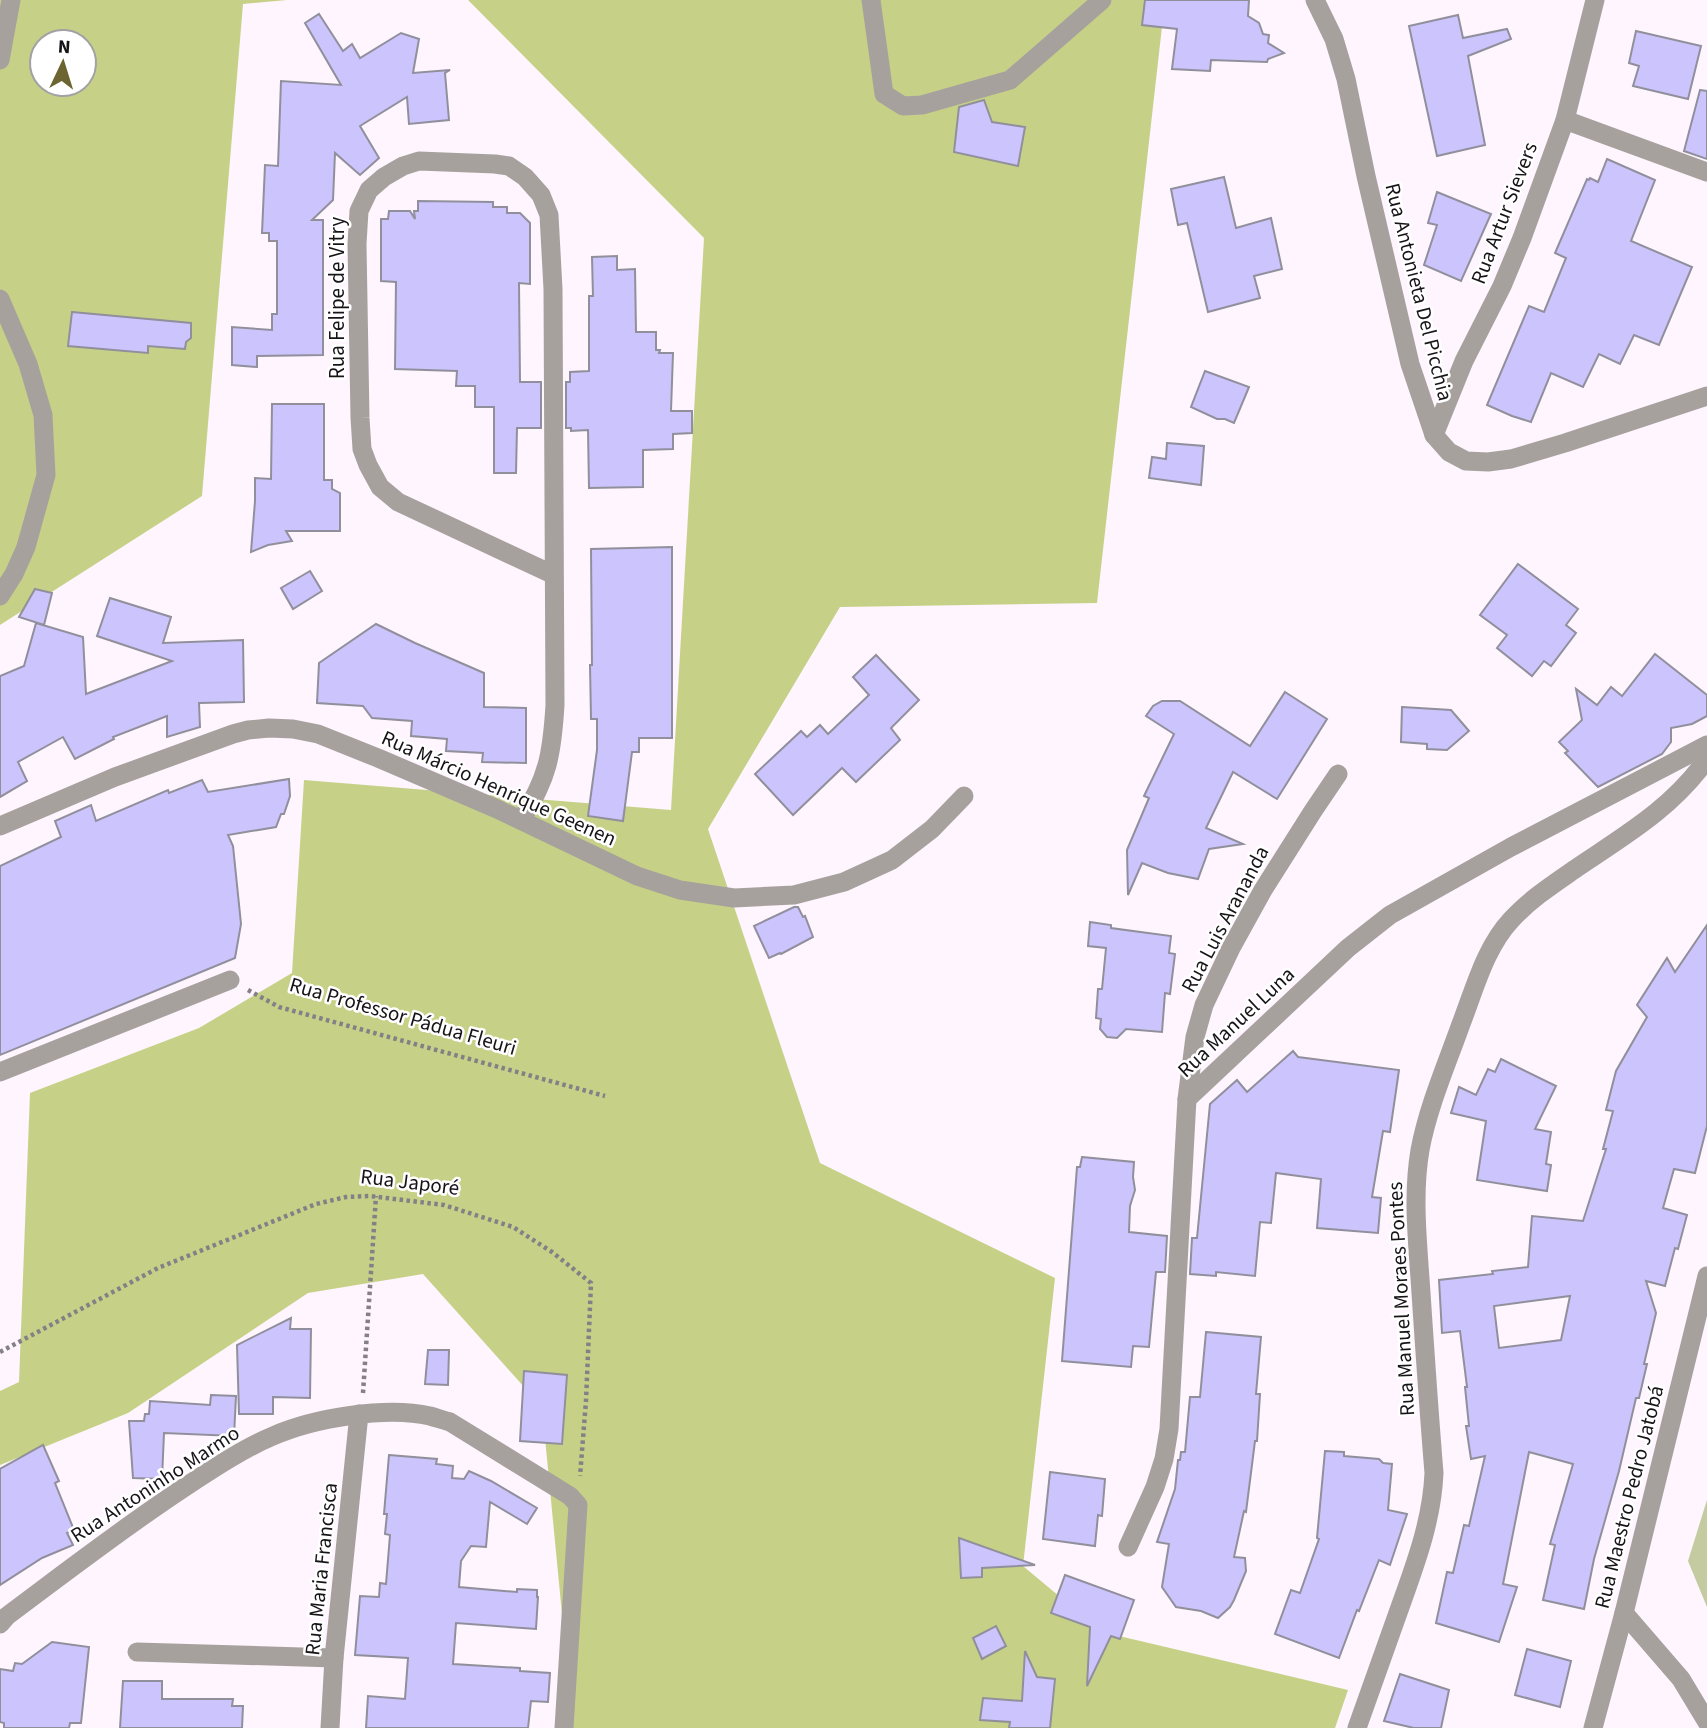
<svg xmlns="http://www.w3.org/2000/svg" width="1707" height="1728" viewBox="0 0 1707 1728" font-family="'Source Sans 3',sans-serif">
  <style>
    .green { fill: #c4cba0 }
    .forest { fill: #c6d187; fill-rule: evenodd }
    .building { fill: #ccc5fd; stroke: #918f9c; stroke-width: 2; fill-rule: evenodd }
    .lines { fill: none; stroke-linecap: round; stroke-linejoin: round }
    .path { stroke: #857f86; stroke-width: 4.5; stroke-dasharray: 3.5 3.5; stroke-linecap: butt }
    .minor { stroke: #a7a19e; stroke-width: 19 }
    .labels { text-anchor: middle; stroke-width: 5; stroke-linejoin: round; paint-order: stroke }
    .street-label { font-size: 21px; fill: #171418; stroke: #fff }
  </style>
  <rect width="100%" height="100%" fill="#fef5fe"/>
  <polygon class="green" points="1707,1500 1707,1607 1688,1561"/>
  <g class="forest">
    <path d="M 0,0 L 287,0 L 243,4 L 202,496 L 0,625 ZM 42,42 L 84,42 L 84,84 L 42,84 Z"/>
    <polygon points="468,0 1165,0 1097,603 840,607 708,829 820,1163 1055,1278 1023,1566 1102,1632 1348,1690 1335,1728 573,1728 542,1407 423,1274 308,1293 128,1413 0,1465 0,1391 19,1382 30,1093 199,1028 292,973 304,780 671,810 704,238"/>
  </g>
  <g class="building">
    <polygon points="1145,0 1249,0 1248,16 1259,23 1263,34 1269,35 1268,43 1284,53 1268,59 1267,62 1211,60 1210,71 1172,69 1177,29 1142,25"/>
    <polygon points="319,14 343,51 352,44 360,58 401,33 419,39 413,73 450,70 445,73 449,120 409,124 407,97 360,126 379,158 360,175 335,153 333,200 312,220 323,220 323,355 257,356 257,367 232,365 232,327 272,330 272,314 277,314 277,241 269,241 269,233 262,233 265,165 278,166 281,81 341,85 305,23"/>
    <polygon points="1458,15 1463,38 1507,29 1511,39 1468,56 1485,145 1437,156 1409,26"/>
    <polygon points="1636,31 1701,46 1688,99 1633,86 1639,66 1629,63"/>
    <polygon points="1700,90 1707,91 1707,159 1684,151"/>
    <polygon points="984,100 992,122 1025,127 1018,166 954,152 959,107"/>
    <polygon points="1607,159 1655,180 1631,241 1692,267 1659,345 1634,335 1620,364 1599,354 1583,387 1551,373 1531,422 1512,416 1487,405 1529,306 1544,312 1566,258 1555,253 1587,179 1589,180 1590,178 1598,182"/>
    <polygon points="1224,177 1236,228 1271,218 1282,269 1254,276 1260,298 1208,312 1187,223 1178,225 1171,189"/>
    <polygon points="1437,192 1491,214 1461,281 1424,265 1437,225 1428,223"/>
    <polygon points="418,201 493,202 493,207 507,207 507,213 520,213 530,223 530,284 519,283 520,382 541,382 541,428 517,428 516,473 494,473 494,407 475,407 475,386 456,386 457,371 395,369 396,282 381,281 381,219 388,219 389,211 410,211 415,219 414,211 418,211"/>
    <polygon points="617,256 617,270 635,269 636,332 656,332 656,350 660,350 659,353 673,353 671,411 692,411 692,433 673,434 673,449 643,450 643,487 589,488 588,430 571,431 571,428 566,428 566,382 570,382 570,372 589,371 589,296 593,296 592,257"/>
    <polygon points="72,312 191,323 191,338 186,342 185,349 148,346 148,353 68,346"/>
    <polygon points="1205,371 1249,387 1234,423 1225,419 1217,419 1191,407"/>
    <polygon points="272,404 324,404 324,480 332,480 332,489 340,493 340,531 286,531 292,541 268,545 251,552 255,501 255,478 271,479"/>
    <polygon points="1167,443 1204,446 1201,485 1149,478 1152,457 1166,459"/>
    <polygon points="672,547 672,738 639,738 639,752 632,752 623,821 588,816 597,750 597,719 591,719 590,665 592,665 591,549"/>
    <polygon points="1518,564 1578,609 1566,625 1576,633 1551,666 1544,661 1532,676 1497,648 1507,635 1480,615"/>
    <polygon points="310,571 322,591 293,609 281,588"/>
    <polygon points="35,589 52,593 44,625 19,617"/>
    <polygon points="110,598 171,617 163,643 243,640 244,702 199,703 200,727 167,737 167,716 113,737 114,739 75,759 63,737 18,762 27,781 0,797 0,676 24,666 36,623 83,637 86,694 172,661 97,636"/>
    <polygon points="376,624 415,643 484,673 484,707 526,708 526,763 482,762 483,753 446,751 447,739 411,736 412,721 372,718 363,706 317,703 319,663"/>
    <polygon points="1655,654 1707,695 1707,716 1692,724 1671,728 1671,742 1662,754 1598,787 1565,753 1568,751 1559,742 1582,720 1576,689 1597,705 1611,687 1622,696"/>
    <polygon points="876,655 919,700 891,728 900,740 856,782 842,768 793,815 755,774 801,731 807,737 820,725 828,734 869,695 853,677"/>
    <polygon points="1285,692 1327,719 1277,799 1233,772 1206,828 1243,844 1209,849 1198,879 1168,873 1142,863 1128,895 1127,850 1149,798 1144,796 1174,734 1146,716 1153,706 1162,701 1180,701 1250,746"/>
    <polygon points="1402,707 1451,710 1469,731 1447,750 1427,749 1427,744 1401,742"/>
    <polygon points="289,779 290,796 284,814 281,814 276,827 228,835 233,846 241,924 235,958 0,1055 0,866 61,837 55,821 91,805 96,821 168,790 169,793 202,780 208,792"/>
    <polygon points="794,907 798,907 803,917 805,916 813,937 781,954 780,953 769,958 754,926"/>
    <polygon points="1090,922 1111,925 1111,928 1171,936 1169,953 1175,954 1170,994 1165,993 1162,1032 1126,1029 1117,1038 1107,1037 1100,1029 1101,1019 1096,1018 1098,989 1102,989 1106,948 1088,946"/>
    <path d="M 1707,925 L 1707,1126 L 1695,1173 L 1674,1169 L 1663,1208 L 1687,1215 L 1678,1249 L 1675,1248 L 1665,1286 L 1646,1281 L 1656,1313 L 1644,1364 L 1647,1364 L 1639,1398 L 1636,1398 L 1619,1471 L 1594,1559 L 1584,1609 L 1543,1600 L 1555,1545 L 1550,1544 L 1573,1464 L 1529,1452 L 1503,1584 L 1517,1587 L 1499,1642 L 1436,1623 L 1447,1572 L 1453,1573 L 1464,1525 L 1469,1526 L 1485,1456 L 1471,1459 L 1466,1426 L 1469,1426 L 1465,1387 L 1467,1387 L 1460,1331 L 1442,1333 L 1439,1280 L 1493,1274 L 1492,1271 L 1528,1267 L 1532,1216 L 1583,1221 L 1606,1149 L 1603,1149 L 1613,1111 L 1606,1110 L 1616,1071 L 1647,1017 L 1637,1005 L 1667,958 L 1675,972 ZM 1570,1296 L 1561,1340 L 1499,1348 L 1494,1306 Z"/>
    <polygon points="1293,1051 1298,1057 1399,1070 1390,1132 1383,1131 1372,1197 1381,1198 1378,1233 1317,1228 1321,1179 1276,1173 1271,1223 1260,1222 1255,1276 1216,1272 1216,1276 1190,1274 1192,1238 1197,1238 1210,1104 1237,1080 1247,1092"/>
    <polygon points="1501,1059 1556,1086 1535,1129 1551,1132 1546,1164 1551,1165 1547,1191 1477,1180 1486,1121 1451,1113 1459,1087 1476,1095 1488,1069 1495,1072"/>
    <polygon points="1082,1157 1134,1162 1133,1177 1135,1190 1130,1206 1129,1232 1167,1236 1165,1272 1156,1272 1149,1347 1133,1346 1131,1367 1062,1361 1077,1167 1080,1167"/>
    <polygon points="291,1318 290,1329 311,1329 310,1398 273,1397 273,1414 239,1414 237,1345"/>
    <polygon points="1206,1332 1261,1337 1256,1394 1260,1394 1257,1441 1255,1441 1246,1512 1244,1511 1234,1557 1245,1558 1246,1571 1234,1600 1230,1607 1218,1618 1201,1611 1176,1607 1162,1587 1169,1544 1157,1542 1175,1489 1178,1460 1180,1460 1181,1452 1185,1452 1190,1397 1200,1397"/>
    <polygon points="428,1350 449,1350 448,1385 425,1384"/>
    <polygon points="524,1371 567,1375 562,1444 520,1441"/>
    <polygon points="211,1395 236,1396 234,1436 164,1433 162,1479 133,1478 129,1421 144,1421 145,1414 149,1414 150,1401 210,1405"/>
    <polygon points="43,1445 59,1481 55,1483 74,1530 67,1533 73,1545 42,1558 0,1585 0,1469"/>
    <polygon points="1325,1451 1344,1452 1344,1456 1379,1459 1383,1463 1392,1464 1388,1510 1407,1514 1390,1565 1379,1560 1359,1611 1357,1610 1339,1658 1275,1634 1291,1590 1300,1593 1319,1539 1317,1538"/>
    <polygon points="389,1455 437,1459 436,1464 453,1466 452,1478 464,1479 469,1471 491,1481 537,1508 527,1524 490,1502 486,1547 471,1546 461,1561 459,1587 517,1592 517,1589 537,1590 537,1597 538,1597 536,1629 456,1623 453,1664 520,1668 520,1671 550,1673 548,1702 531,1701 528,1728 366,1728 368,1696 405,1699 408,1658 355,1655 360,1596 379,1597 380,1583 386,1584 390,1535 385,1534 387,1514 384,1514"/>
    <polygon points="1050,1472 1105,1479 1102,1516 1098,1515 1095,1546 1043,1539"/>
    <polygon points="959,1538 1035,1565 982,1568 982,1577 961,1578"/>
    <polygon points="1065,1575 1134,1600 1120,1639 1111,1636 1087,1686 1090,1627 1051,1613"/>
    <polygon points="996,1626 1006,1646 982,1659 973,1638"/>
    <polygon points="52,1642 89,1647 81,1723 70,1723 69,1728 4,1728 4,1723 0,1722 0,1669 13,1671 15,1663 22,1664"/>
    <polygon points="1527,1649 1571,1661 1560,1707 1515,1695"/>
    <polygon points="1025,1651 1037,1677 1055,1679 1050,1728 1009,1728 1010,1722 980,1720 983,1698 1022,1701"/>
    <polygon points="1400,1674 1449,1690 1441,1728 1414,1728 1384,1721"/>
    <polygon points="123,1681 162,1681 162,1699 233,1699 232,1706 243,1706 242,1728 120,1728"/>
  </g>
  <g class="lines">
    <g class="path">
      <polyline points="248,990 279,1007 605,1096"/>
      <polyline points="0,1352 158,1268 316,1204 346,1197 370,1196 444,1205 513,1227 552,1252 591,1283 586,1401 580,1476"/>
      <polyline points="363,1393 376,1196"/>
    </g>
    <g class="minor">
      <polyline points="871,0 884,94 903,106 922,105 1010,80 1102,0"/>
      <polyline points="1315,0 1334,39 1346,79 1366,176 1410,364 1434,435 1449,452 1466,461 1488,462 1511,459 1565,443 1707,396"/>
      <polyline points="0,60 11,0"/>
      <polyline points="1565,120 1707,172"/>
      <polyline points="0,299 28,364 43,415 46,475 26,547 14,574 0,596"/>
      <polyline points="1434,435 1464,361 1502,286 1522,238 1565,120 1595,0"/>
      <path d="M 521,820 C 548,778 552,754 555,705 L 553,289 L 549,215 L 541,195 L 525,177 L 509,166 L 495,164 L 419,161 L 403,166 L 384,177 L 369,190 L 359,211 L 357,244 L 360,418 L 362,449 L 368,465 L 380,487 L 398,502 L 554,575"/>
      <polyline points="0,826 115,777 233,734 248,730 269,728 293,729 318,734 378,758 497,809 637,876 680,890 734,898 794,895 844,882 892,860 932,829 964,796"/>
      <polyline points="0,1072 230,980"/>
      <polyline points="1187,1099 1348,948 1390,915 1511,847 1707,745"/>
      <polyline points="1128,1547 1155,1487 1164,1459 1169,1429 1187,1099 1195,1037 1204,1005 1231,948 1263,890 1313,811 1338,774"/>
      <polyline points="1624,1613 1681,1679 1707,1722"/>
      <path d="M 0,1624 L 7,1616 C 66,1572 124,1527 185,1487 C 211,1470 244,1448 273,1436 C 314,1418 386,1406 430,1416 C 437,1418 443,1420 450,1422 L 570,1496 L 578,1505 L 564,1728"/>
      <polyline points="137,1652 334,1658"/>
      <polyline points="330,1728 334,1658 359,1414"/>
      <path d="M 1357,1728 C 1371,1688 1385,1649 1399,1610 C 1415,1565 1432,1521 1434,1473 C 1429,1413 1425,1353 1421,1293 C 1418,1245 1412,1197 1420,1150 C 1428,1107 1446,1066 1461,1024 C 1475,988 1485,948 1511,920 C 1530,899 1555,883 1578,867 C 1627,834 1672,808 1707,759"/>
      <polyline points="1593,1728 1624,1613 1707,1276"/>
    </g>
  </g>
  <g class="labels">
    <g class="street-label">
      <text transform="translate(1504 213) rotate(-69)" y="7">Rua Artur Sievers</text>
      <text transform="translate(1419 292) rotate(76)" y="7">Rua Antonieta Del Picchia</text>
      <text transform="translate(337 298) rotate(-90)" y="7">Rua Felipe de Vitry</text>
      <text transform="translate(499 788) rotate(24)" y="7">Rua Márcio Henrique Geenen</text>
      <text transform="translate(1225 919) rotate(-62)" y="7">Rua Luis Arananda</text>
      <text transform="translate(403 1016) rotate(16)" y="7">Rua Professor Pádua Fleuri</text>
      <text transform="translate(1236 1022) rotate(-43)" y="7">Rua Manuel Luna</text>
      <text transform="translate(410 1182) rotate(7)" y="7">Rua Japoré</text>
      <text transform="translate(1401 1299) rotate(-93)" y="7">Rua Manuel Moraes Pontes</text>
      <text transform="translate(155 1484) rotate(-33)" y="7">Rua Antoninho Marmo</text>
      <text transform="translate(1629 1497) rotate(-76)" y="7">Rua Maestro Pedro Jatobá</text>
      <text transform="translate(321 1569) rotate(-84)" y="7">Rua Maria Francisca</text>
    </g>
  </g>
  <g transform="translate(63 63) rotate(4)"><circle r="33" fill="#ffffff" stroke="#a2a1a3" stroke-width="2"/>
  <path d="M0-5L12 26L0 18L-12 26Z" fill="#6c6431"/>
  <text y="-10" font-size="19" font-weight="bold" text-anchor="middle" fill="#171418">N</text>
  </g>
</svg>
